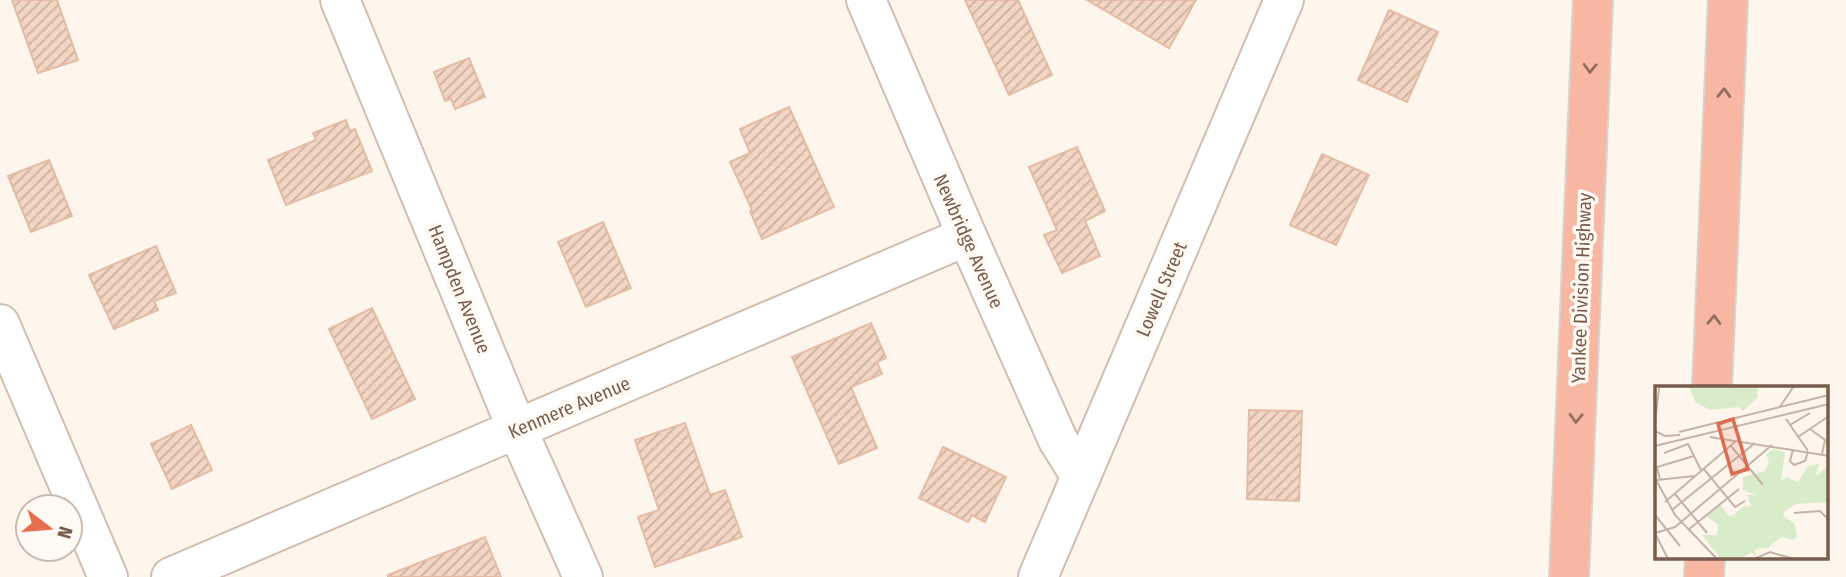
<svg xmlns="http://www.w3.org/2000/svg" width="1846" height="577" viewBox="0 0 1846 577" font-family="'Fira Sans Condensed',sans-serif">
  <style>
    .building { fill: url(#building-hatch); stroke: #e6bba3; stroke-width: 2 }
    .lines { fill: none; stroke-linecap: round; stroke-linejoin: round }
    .minor-casing { stroke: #d1beb0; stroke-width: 42 }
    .motorway-casing { stroke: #dad1cd; stroke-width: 42 }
    .minor { stroke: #fff; stroke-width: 38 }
    .motorway { stroke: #f7b7a3; stroke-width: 38 }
    .oneway { stroke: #936e5e }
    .labels { text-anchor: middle; stroke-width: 7; stroke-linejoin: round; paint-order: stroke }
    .street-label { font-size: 19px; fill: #7a5c4d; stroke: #fffaf3 }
    .inset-road { fill: none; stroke: #c5b3a7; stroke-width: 2 }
    .view { fill: #dc6d51; fill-opacity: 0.15; stroke: #dc6d51; stroke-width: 3.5 }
    .inset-edge { fill: none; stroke: #7a5c4d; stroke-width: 3.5 }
  </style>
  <defs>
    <pattern id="building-hatch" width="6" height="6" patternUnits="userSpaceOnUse" patternTransform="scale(1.75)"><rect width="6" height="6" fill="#f3d5c3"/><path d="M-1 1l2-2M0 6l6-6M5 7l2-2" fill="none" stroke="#cab0a1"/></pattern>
  </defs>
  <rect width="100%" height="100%" fill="#fdf6ec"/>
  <g class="building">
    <polygon points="12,0 57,0 78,60 38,73"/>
    <polygon points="965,0 1018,0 1052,75 1009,95"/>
    <polygon points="1087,0 1196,0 1169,48"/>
    <polygon points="1389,10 1438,32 1407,102 1358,80"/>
    <polygon points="469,58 485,97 455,109 451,99 445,101 434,72"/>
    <polygon points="789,107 834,207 762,239 750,211 752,210 730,162 750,153 740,129"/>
    <polygon points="346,120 350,131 355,129 372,171 286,205 268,160 316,140 313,133"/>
    <polygon points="1077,147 1105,211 1085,221 1100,256 1062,273 1044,235 1057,230 1029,167"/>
    <polygon points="1322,154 1369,175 1336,245 1290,225"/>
    <polygon points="49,160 72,216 31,232 8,176"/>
    <polygon points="603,222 631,288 586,307 558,242"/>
    <polygon points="156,246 176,293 154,301 158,310 114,329 89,275"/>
    <polygon points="372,308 415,399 372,419 329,329"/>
    <polygon points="871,323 886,358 877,362 882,374 851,387 877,448 839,464 792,357"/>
    <polygon points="1249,410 1302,411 1299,501 1247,499"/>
    <polygon points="685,423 710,495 725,490 742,537 655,567 638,517 659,510 635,440"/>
    <polygon points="191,425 212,470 172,489 151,444"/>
    <polygon points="943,447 1006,477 985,522 972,515 968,522 919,498"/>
    <polygon points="485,537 501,577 388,577 388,575"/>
  </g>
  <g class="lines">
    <g class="minor-casing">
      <g id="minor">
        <polyline points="340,0 517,429 583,577"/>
        <polyline points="866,0 967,236 1058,440 1081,477"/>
        <polyline points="0,324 108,577"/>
        <polyline points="171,577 967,236"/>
        <polyline points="1038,577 1284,0"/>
      </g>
    </g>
    <g class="motorway-casing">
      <g id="motorway">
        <polyline points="1712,388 1728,0"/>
        <polyline points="1569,577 1593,0"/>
        <polyline points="1704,577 1705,558"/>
      </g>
    </g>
    <use href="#minor" class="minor"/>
    <use href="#motorway" class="motorway"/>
  </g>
  <defs><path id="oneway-chevron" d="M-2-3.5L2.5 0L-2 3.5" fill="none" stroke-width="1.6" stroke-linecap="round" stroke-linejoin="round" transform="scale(1.75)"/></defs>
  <g class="oneway">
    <use href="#oneway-chevron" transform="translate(1590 68) rotate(92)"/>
    <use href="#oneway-chevron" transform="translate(1724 93) rotate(-88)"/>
    <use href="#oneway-chevron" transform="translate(1714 320) rotate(-88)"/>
    <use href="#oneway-chevron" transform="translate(1576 418) rotate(92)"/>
  </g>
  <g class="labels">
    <g class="street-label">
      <text transform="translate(969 241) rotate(66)" y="7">Newbridge Avenue</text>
      <text transform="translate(1581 288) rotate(-88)" y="7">Yankee Division Highway</text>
      <text transform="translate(460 289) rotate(68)" y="7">Hampden Avenue</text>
      <text transform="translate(1161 289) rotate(-67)" y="7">Lowell Street</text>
      <text transform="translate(569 407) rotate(-23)" y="7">Kenmere Avenue</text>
    </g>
  </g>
  <g transform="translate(1655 386)">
    <rect width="173" height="173" fill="#fdf6ec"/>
    <path d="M 65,119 L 75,131 L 86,123 L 110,159 L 99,165 L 102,171 L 52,130 Z" fill="#d8ecc9"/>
    <path d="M 34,0 L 102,0 L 103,11 L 88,25 L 84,21 L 55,24 L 40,16 ZM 118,63 L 130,66 L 126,95 L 131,91 L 143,96 L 153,80 L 164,78 L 161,90 L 173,80 L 173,116 L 141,118 L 130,125 L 128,130 L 139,137 L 142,149 L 139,154 L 126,151 L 113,162 L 98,163 L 84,143 L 97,166 L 85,173 L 66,173 L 47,149 L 62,149 L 66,124 L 82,134 L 87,121 L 96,120 L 92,109 L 101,109 L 88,104 L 88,91 L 110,85 L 114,76 L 111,68 Z" fill="#d8ecc9"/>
    <path class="inset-road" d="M 124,22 L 139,0M 131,33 L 153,65M 0,38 L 4,2M 135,39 L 155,27M 155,43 L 170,54 L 167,68M 0,45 L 10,50 L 25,49M 24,46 L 174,9M 55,51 L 174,70M 143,51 L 174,30M 0,60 L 174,18M 76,60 L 108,99M 138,63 L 135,75 L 139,79 L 150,75 L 153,66M 9,67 L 33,58 L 46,84M 48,82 L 80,121 L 90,115M 0,92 L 20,129 L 62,173M 2,94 L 39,90M 5,94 L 2,81 L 39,70M 20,108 L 52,147M 10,116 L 81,55M 17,124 L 100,57M 139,127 L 165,125 L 174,134M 0,129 L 25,160M 33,144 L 84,103M 0,147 L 20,141 L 117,59M 0,147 L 13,173M 99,173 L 115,166 L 139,173"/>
    <path class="view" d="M 78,33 L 93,83 L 77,88 L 63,38 Z"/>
    <rect width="173" height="173" class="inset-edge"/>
  </g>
  <g transform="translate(49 528) rotate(106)"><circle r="33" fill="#fffaf3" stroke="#cabbb1" stroke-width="2"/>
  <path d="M0-5L12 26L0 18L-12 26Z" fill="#e76f51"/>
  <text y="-10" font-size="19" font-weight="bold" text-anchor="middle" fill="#7a5c4d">N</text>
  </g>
</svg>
